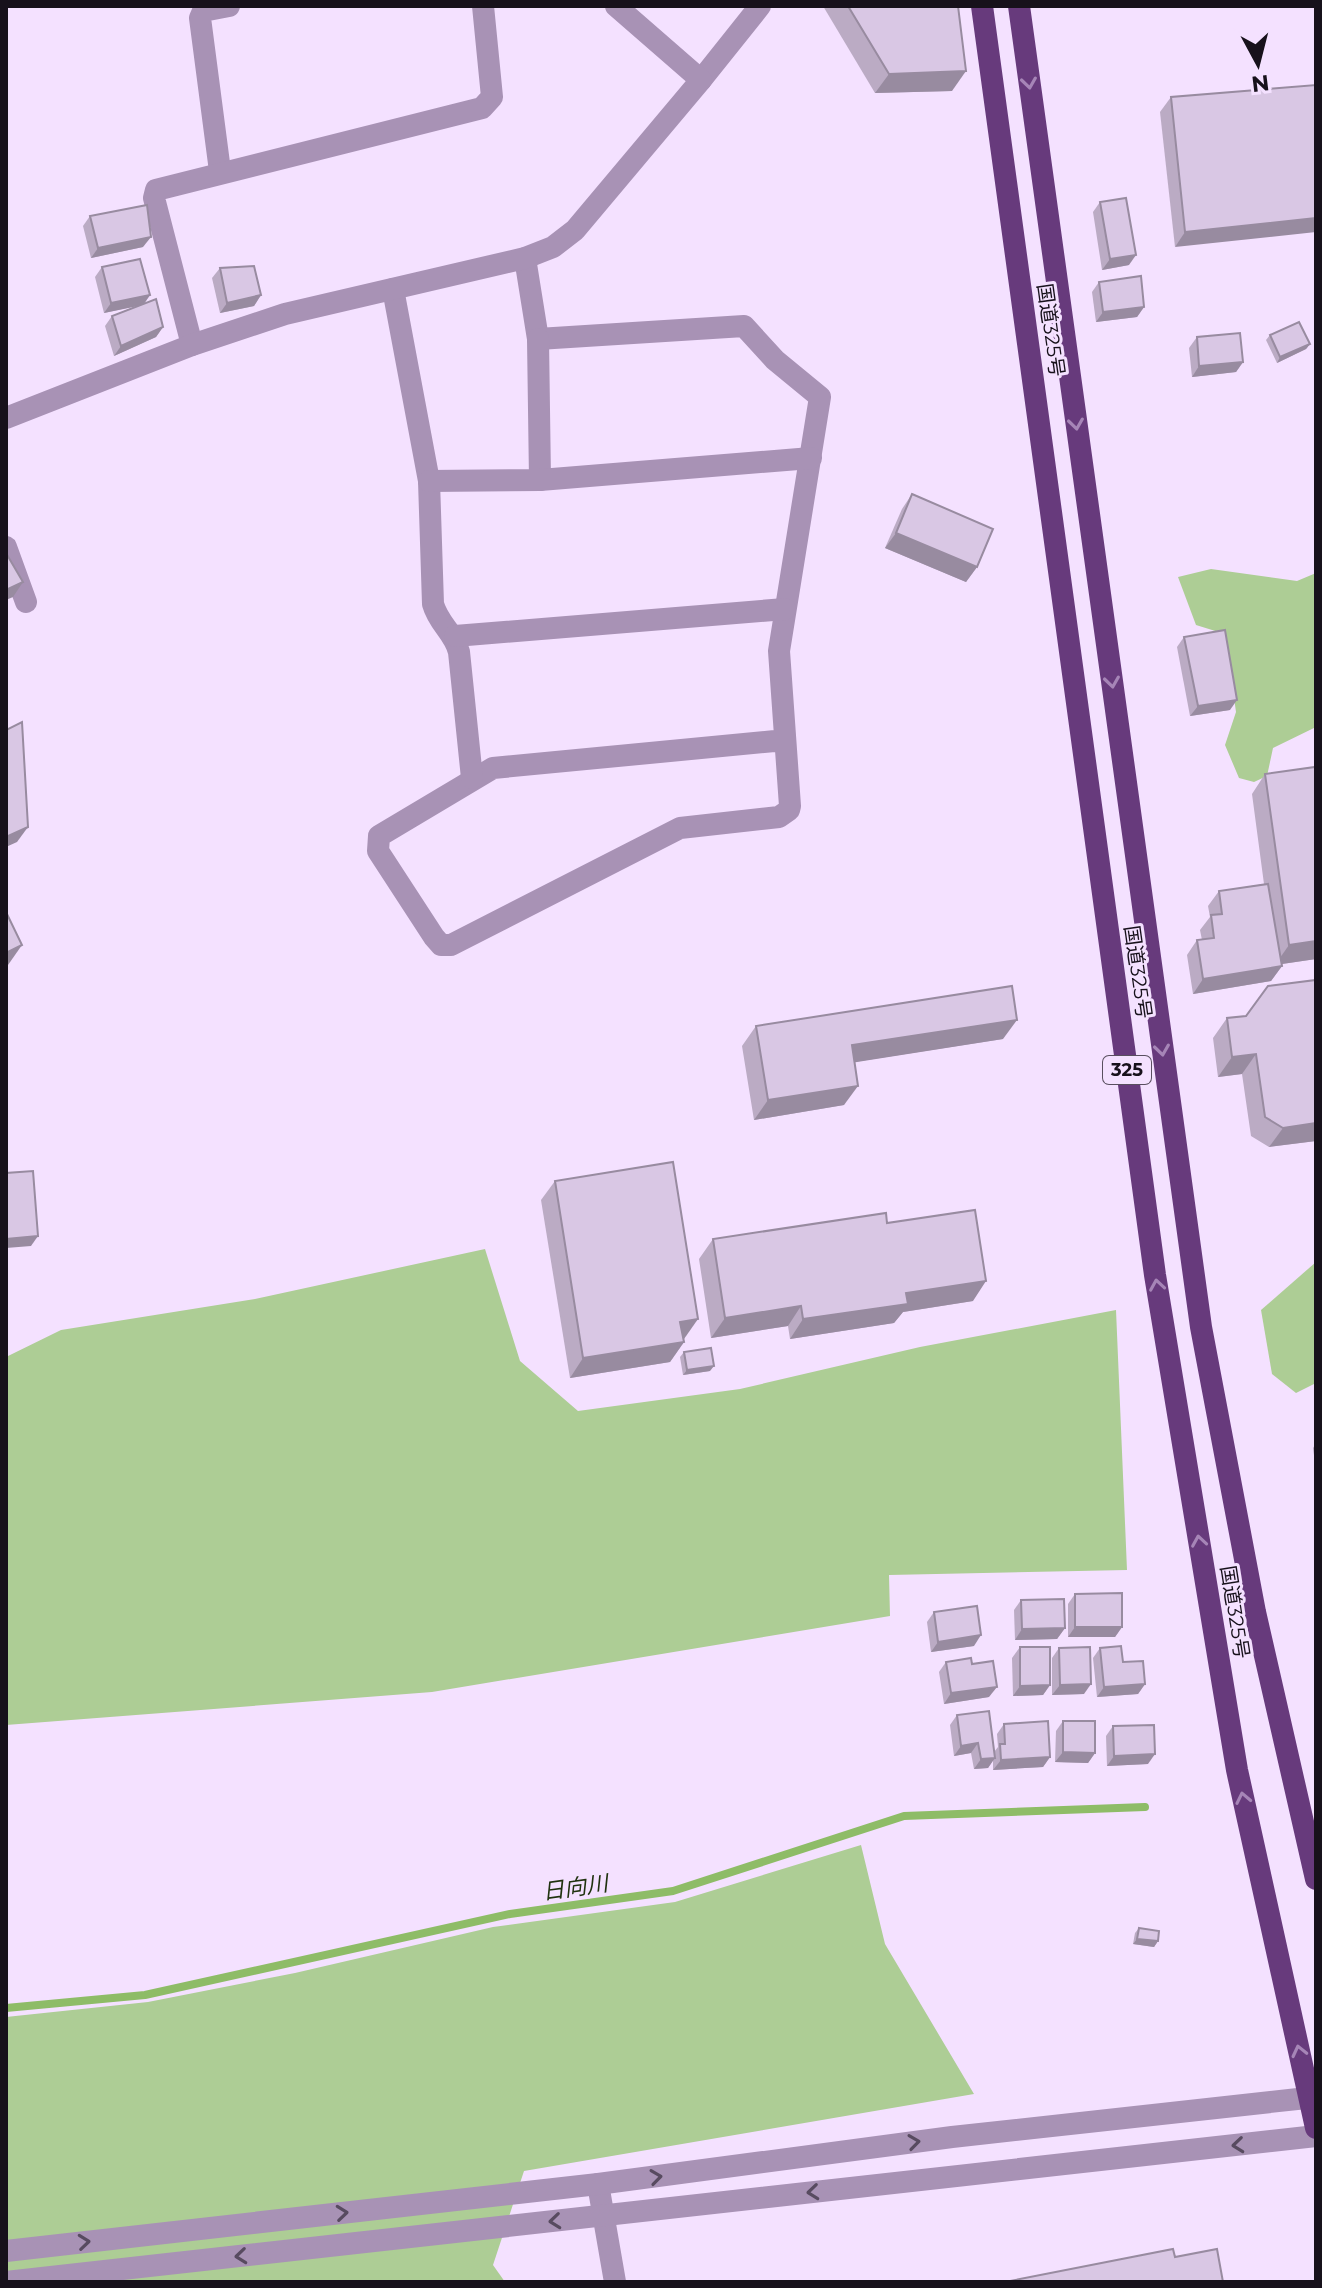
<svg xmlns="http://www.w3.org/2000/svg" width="1322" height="2288" viewBox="0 0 1322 2288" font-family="Montserrat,'Noto Sans JP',sans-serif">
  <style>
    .green { fill: #adcd95 }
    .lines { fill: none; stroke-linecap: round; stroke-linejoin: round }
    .stream { stroke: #8ebc67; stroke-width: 8 }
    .minor { stroke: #a892b5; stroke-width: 22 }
    .tertiary { stroke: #a892b5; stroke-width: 22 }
    .trunk { stroke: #673a7c; stroke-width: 22 }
    .wall { fill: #bbabc4 }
    .shaded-wall { fill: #988ba0 }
    .building { fill: #d9c7e4; stroke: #988ba0; stroke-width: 2 }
    .oneway { stroke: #a685b7 }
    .oneway2 { stroke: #584b60 }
    .labels { text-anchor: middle; stroke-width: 6; stroke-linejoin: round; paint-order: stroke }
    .shield { fill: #f4e1ff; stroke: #594f5f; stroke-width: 2 }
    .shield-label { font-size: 18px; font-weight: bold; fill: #17111b }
    .street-label { font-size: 20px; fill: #17111b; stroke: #f4e1ff }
    .water-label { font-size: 22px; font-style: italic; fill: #20320f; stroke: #f4e1ff }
  </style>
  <rect width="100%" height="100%" fill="#f4e1ff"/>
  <g class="green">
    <polygon points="1211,569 1297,581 1316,573 1316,727 1273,748 1267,776 1254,782 1239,778 1225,745 1236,712 1225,634 1196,625 1178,577"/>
    <polygon points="485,1249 520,1361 578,1411 740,1389 920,1347 1116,1310 1127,1570 889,1575 890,1616 432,1692 6,1725 6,1357 61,1330 255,1299"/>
    <polygon points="1316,1262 1316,1383 1296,1393 1272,1374 1261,1310"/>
    <polygon points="861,1845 885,1944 974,2094 524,2171 493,2265 505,2282 6,2282 6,2017 148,2002 295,1973 493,1927 675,1902"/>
  </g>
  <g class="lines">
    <polyline class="stream" points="6,2008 145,1995 510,1914 673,1891 904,1816 1145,1807"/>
    <g class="minor">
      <polyline points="701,80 760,6"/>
      <polyline points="220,171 200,18 203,11 229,6"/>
      <polyline points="525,258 538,339 744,326 775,360 820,397 779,651 790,806 789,810 779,817 680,828 451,945 441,945 434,937 378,851 379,836 493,768 785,740"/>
      <path d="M 393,289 L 429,481 L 433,604 C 439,625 454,632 459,652 L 472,778"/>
      <polyline points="538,339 540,480"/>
      <polyline points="192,345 154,198 156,190 482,108 492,97 483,6"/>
      <polyline points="6,418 192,345 285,314 525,258 553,247 575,230 701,80 616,6"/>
      <polyline points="429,481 540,480 811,458"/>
      <polyline points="6,547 26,602"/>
      <polyline points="455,636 785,609"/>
      <polyline points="598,2184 615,2282"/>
    </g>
    <g class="tertiary">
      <polyline points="6,2251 598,2184 952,2137 1316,2097"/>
      <polyline points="6,2282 1316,2136"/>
    </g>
    <g class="trunk">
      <polyline points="982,6 1155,1275 1237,1770 1316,2128"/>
      <polyline points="1019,6 1201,1327 1255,1612 1316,1879"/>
    </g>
  </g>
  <g class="wall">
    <polygon points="823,6 958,6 952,91 875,93"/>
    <polygon points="1316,85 1175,247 1160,112 1171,97"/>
    <polygon points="1100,202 1129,265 1102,270 1093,212"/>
    <polygon points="90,216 143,247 91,258 83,226"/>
    <polygon points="102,267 150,295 144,304 163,327 156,337 114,356 105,326 112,316 136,306 104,313 95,277"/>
    <polygon points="220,268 261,295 254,306 220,313 212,278"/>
    <polygon points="1099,282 1144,307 1137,317 1096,322 1092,292"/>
    <polygon points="1270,335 1310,344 1306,349 1277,363 1266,340"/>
    <polygon points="1197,337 1243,362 1236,372 1192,377 1189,348"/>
    <polygon points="912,494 977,567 966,582 885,548 902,509"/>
    <polygon points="1184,637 1230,710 1190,716 1177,647"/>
    <polygon points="1316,769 1316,959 1282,964 1282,966 1271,981 1193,994 1187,955 1197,940 1202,940 1200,930 1210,917 1208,906 1219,891 1264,884 1252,794 1265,774"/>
    <polygon points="1316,980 1316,1141 1269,1147 1251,1136 1242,1074 1218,1077 1213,1038 1227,1018 1246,1016"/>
    <polygon points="756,1026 1003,1039 854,1062 844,1105 754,1120 742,1046"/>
    <polygon points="555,1181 684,1339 684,1342 670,1362 570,1378 541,1200"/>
    <polygon points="887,1223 973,1301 903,1312 894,1323 790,1339 788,1326 711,1338 699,1259 713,1239"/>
    <polygon points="684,1352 710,1371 683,1375 680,1357"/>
    <polygon points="1316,1443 1316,1471 1313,1448"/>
    <polygon points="1075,1594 1122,1627 1115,1637 1068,1637 1068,1604"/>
    <polygon points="1021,1600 1065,1628 1057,1639 1015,1640 1014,1610"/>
    <polygon points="934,1612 974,1646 931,1652 927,1622"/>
    <polygon points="1020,1647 1050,1685 1043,1695 1013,1696 1012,1658"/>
    <polygon points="1059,1648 1084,1694 1052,1695 1052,1658"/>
    <polygon points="1100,1648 1123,1662 1145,1684 1138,1694 1097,1697 1093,1658"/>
    <polygon points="946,1662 972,1664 989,1697 944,1704 939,1672"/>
    <polygon points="957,1715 994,1752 998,1747 997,1734 1004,1724 1050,1757 1043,1767 993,1770 993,1760 988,1768 974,1769 971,1753 954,1756 950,1725"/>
    <polygon points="1063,1721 1095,1753 1088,1763 1055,1762 1056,1731"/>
    <polygon points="1113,1726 1148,1764 1107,1766 1106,1736"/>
    <polygon points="1139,1928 1158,1941 1154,1947 1133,1944 1135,1933"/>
  </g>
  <g class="shaded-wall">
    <polygon points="966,71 952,91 875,93 889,74"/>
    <polygon points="1316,218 1316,232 1175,247 1185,232"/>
    <polygon points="151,237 143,247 91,258 98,248"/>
    <polygon points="1136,255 1129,265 1102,270 1110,259"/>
    <polygon points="150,295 143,305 104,313 111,303"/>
    <polygon points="261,295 254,306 220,313 227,303"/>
    <polygon points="1144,307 1137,317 1096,322 1103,312"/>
    <polygon points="163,327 156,337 114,356 121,346"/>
    <polygon points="1310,344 1306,349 1277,363 1280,357"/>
    <polygon points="1243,362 1236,372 1192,377 1199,366"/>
    <polygon points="896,533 977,567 966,582 885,548"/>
    <polygon points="23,582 13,597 6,600 6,590"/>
    <polygon points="1237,700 1230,710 1190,716 1198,706"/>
    <polygon points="28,827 17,842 6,847 6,837"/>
    <polygon points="1316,941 1316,959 1275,965 1289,945"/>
    <polygon points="22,945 8,965 6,966 6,953"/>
    <polygon points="1282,966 1271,981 1193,994 1203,979"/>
    <polygon points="1017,1020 1003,1039 838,1065 852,1045"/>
    <polygon points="1256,1054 1242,1074 1218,1077 1232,1057"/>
    <polygon points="858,1086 844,1105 754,1120 768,1100"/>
    <polygon points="1316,1123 1316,1141 1269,1147 1283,1128"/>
    <polygon points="38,1236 31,1246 6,1248 6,1239"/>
    <polygon points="986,1281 973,1301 903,1312 894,1323 790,1339 803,1319 906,1293"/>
    <polygon points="801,1306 788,1326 711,1338 725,1318"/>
    <polygon points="698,1319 684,1339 667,1342 680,1322"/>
    <polygon points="684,1342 670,1362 570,1378 583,1358"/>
    <polygon points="714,1366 710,1371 683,1375 687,1370"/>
    <polygon points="1075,1627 1122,1627 1115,1637 1068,1637"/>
    <polygon points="1065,1628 1057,1639 1015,1640 1022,1629"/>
    <polygon points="981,1635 974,1646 931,1652 938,1642"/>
    <polygon points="1091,1684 1084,1694 1052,1695 1060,1685"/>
    <polygon points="1145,1684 1138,1694 1097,1697 1104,1687"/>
    <polygon points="1050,1685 1043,1695 1013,1696 1020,1686"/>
    <polygon points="997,1687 989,1697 944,1704 951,1693"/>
    <polygon points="978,1743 971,1753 954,1756 961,1746"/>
    <polygon points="1063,1752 1095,1753 1088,1763 1055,1762"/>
    <polygon points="1155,1754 1148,1764 1107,1766 1114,1756"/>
    <polygon points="1050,1757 1043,1767 993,1770 1001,1760"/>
    <polygon points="995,1758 988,1768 974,1769 981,1759"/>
    <polygon points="1137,1939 1158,1941 1154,1947 1133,1944"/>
  </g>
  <g class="building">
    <polygon points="848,6 958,6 966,71 889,74"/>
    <polygon points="1316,85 1316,218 1185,232 1171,97"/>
    <polygon points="1126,198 1136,255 1110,259 1100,202"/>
    <polygon points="147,205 151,237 98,248 90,216"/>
    <polygon points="140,259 150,295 111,303 102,267"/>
    <polygon points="254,266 261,295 227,303 220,268"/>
    <polygon points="1141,276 1144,307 1103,312 1099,282"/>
    <polygon points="156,299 163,327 121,346 112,316"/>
    <polygon points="1299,322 1310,344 1280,357 1270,335"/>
    <polygon points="1240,333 1243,362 1199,366 1197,337"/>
    <polygon points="912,494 993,529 977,567 896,533"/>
    <polygon points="6,553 23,582 6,590"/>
    <polygon points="1225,630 1237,700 1198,706 1184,637"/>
    <polygon points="22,722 28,827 6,837 6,730"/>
    <polygon points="1315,767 1316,941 1289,945 1265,774"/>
    <polygon points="1268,884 1282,966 1203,979 1197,940 1214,938 1211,915 1222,914 1219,891"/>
    <polygon points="6,912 22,945 6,953"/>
    <polygon points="1316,980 1316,1123 1283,1128 1265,1117 1256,1054 1232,1057 1227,1018 1246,1016 1268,986"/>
    <polygon points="1012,986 1017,1020 852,1045 858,1086 768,1100 756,1026"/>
    <polygon points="673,1162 698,1319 680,1322 684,1342 583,1358 555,1181"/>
    <polygon points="33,1171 38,1236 6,1239 6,1173"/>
    <polygon points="975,1210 986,1281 906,1293 908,1304 803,1319 801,1306 725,1318 713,1239 886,1213 887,1223"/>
    <polygon points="711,1348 714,1366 687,1370 684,1352"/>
    <polygon points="1122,1593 1122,1627 1075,1627 1075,1594"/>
    <polygon points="1064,1599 1065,1628 1022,1629 1021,1600"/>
    <polygon points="977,1606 981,1635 938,1642 934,1612"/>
    <polygon points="1121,1646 1123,1662 1143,1661 1145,1684 1104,1687 1100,1648"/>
    <polygon points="1020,1647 1050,1647 1050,1685 1020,1686"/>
    <polygon points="1090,1647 1091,1684 1060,1685 1059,1648"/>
    <polygon points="971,1658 972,1664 993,1661 997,1687 951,1693 946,1662"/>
    <polygon points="989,1711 995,1758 981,1759 978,1743 961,1746 957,1715"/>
    <polygon points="1048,1721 1050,1757 1001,1760 1000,1744 1005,1744 1004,1724"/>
    <polygon points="1063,1721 1095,1721 1095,1753 1063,1752"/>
    <polygon points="1154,1725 1155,1754 1114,1756 1113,1726"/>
    <polygon points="1139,1928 1159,1931 1158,1941 1137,1939"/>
    <polygon points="1173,2249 1175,2257 1217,2249 1223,2282 1005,2282"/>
  </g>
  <defs><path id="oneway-chevron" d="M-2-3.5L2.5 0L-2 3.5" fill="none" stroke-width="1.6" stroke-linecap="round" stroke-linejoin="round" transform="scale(2)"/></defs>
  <g class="oneway">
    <use href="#oneway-chevron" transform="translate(1029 83) rotate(82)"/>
    <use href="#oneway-chevron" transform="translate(1076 424) rotate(82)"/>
    <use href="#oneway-chevron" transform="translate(1112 682) rotate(82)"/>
    <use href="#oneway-chevron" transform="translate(1162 1050) rotate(82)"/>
    <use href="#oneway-chevron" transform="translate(1157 1285) rotate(-99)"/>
    <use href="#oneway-chevron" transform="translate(1199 1541) rotate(-99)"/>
    <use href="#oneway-chevron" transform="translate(1243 1798) rotate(-102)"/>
    <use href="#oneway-chevron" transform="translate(1299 2051) rotate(-103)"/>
  </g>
  <g class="oneway2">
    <use href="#oneway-chevron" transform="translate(914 2142) rotate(-8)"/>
    <use href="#oneway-chevron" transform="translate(1238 2145) rotate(174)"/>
    <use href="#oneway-chevron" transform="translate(656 2177) rotate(-8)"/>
    <use href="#oneway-chevron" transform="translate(813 2192) rotate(174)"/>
    <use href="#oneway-chevron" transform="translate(342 2213) rotate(-6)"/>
    <use href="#oneway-chevron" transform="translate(555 2221) rotate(174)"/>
    <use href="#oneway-chevron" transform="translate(84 2242) rotate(-6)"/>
    <use href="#oneway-chevron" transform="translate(241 2256) rotate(174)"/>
  </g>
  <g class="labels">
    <rect class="shield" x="1103" y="1056" width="48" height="28" rx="6"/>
    <g class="shield-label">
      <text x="1127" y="1076">325</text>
    </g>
    <g class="street-label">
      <text transform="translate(1051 330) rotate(82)" y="7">国道325号</text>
      <text transform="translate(1138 972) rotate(82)" y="7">国道325号</text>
      <text transform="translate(1235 1612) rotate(81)" y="7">国道325号</text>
    </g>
    <g class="water-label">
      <text transform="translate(575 1887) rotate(-8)" y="8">日向川</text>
    </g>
  </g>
  <rect width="1322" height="2288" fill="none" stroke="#17111b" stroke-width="16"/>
  <g transform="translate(1258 64) rotate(173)" stroke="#f4e1ff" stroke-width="6" paint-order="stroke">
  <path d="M0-6L14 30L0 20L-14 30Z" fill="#17111b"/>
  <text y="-12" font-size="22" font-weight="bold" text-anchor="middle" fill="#17111b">N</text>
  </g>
</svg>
